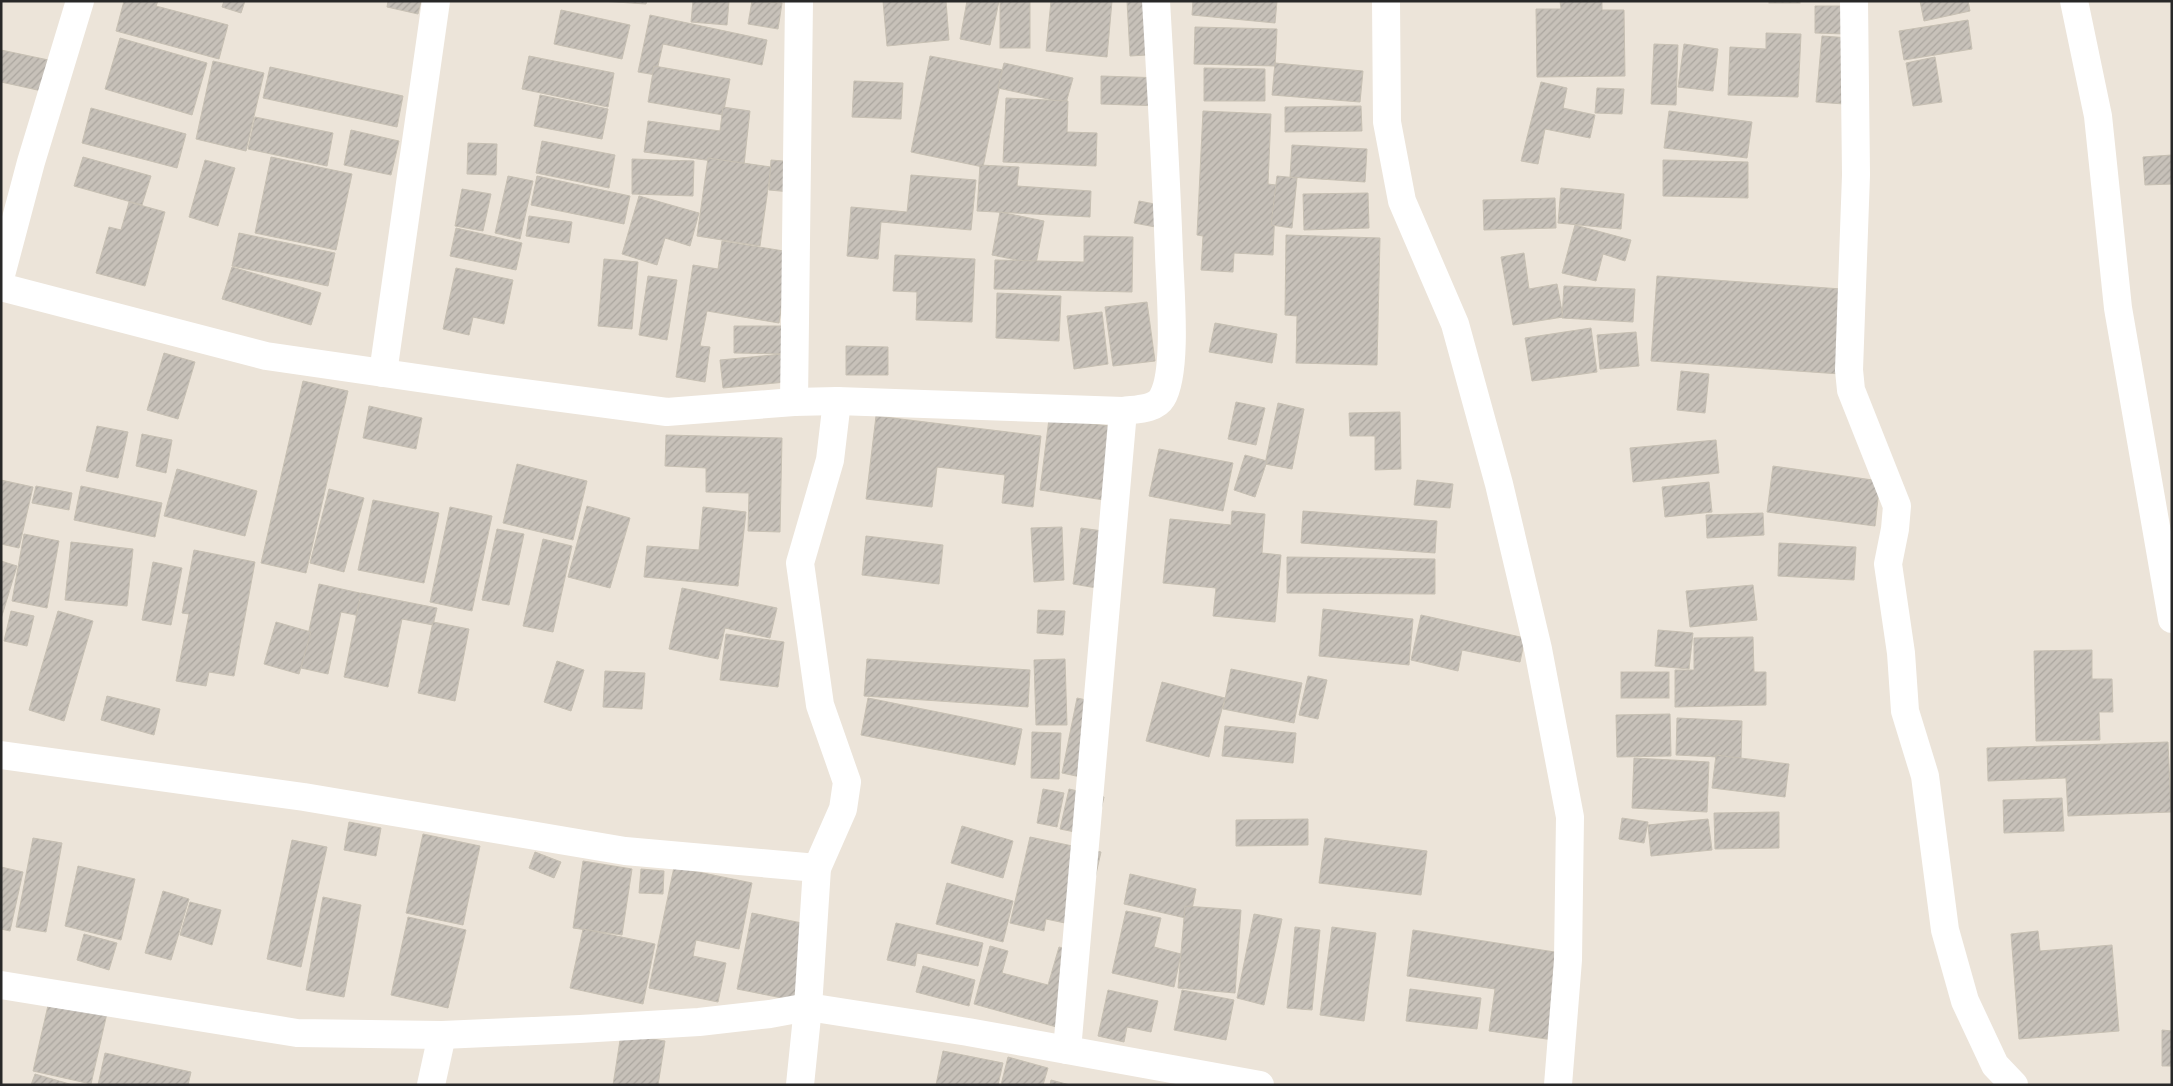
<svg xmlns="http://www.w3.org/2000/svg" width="2173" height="1086" viewBox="0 0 2173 1086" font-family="Quicksand,sans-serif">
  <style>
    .building { fill: url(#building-hatch); stroke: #c7c0b3 }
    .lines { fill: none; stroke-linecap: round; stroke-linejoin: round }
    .street { stroke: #fff; stroke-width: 28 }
  </style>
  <defs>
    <pattern id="building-hatch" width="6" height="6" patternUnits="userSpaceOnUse" patternTransform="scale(1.25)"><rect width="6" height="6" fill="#c7c1b9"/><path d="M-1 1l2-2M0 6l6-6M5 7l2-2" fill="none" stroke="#aba69f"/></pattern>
  </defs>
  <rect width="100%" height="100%" fill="#ece4d9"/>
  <g class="building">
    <polygon points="124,1 158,1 156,6 228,25 219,59 116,31"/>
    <polygon points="224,1 245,1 241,13 222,7"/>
    <polygon points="388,1 421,1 418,14 387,7"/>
    <polygon points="601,1 647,1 646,4"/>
    <polygon points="693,1 729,1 727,25 691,22"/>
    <polygon points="752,1 782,3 778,29 748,24"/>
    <polygon points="883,1 946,1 949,40 887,46"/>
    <polygon points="967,1 999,1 990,45 960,39"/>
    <rect x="1000" y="1" width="30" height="47"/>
    <polygon points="1051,1 1112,1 1107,57 1046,51"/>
    <polygon points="1127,1 1161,1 1164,54 1130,56"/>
    <polygon points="1193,1 1277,1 1275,23 1192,15"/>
    <polygon points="1560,1 1602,1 1602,10 1624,10 1625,76 1537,77 1536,9 1561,9"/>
    <rect x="1769" y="1" width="31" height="2"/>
    <polygon points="1920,1 1968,1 1970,11 1924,21"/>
    <polygon points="1815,6 1846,6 1846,34 1815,33"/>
    <polygon points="561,10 630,25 622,59 554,44"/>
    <polygon points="650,15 767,40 762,65 663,44 656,75 638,72"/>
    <polygon points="1968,20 1972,49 1904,60 1899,31"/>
    <polygon points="1195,27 1277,29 1275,66 1194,64"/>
    <polygon points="1766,33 1801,34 1798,97 1728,95 1730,47 1766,49"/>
    <polygon points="1822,36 1850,38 1844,104 1816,102"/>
    <polygon points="120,38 207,63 192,115 105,89"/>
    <polygon points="1654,44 1678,45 1676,105 1651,104"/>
    <polygon points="1684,44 1718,49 1713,91 1678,87"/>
    <polygon points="1,50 58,62 51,93 1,82"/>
    <polygon points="529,56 614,73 608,107 522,89"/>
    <polygon points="930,56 1003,70 983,167 911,152"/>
    <polygon points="1935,57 1942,102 1913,106 1906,63"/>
    <polygon points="213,61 264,73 246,151 196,139"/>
    <polygon points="1004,63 1073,78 1066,103 998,88"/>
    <polygon points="1275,63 1363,71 1360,102 1272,95"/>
    <polygon points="654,66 730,79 723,115 648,102"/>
    <polygon points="270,67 403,96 397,127 263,98"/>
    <polygon points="1204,68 1265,69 1265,101 1204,101"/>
    <polygon points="1101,76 1163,78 1162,106 1101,104"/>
    <polygon points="854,81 903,83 901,119 852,117"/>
    <polygon points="1541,82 1567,88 1563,108 1595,115 1590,138 1545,129 1538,164 1521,161"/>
    <polygon points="1597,88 1624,89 1622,114 1595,113"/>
    <polygon points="540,95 608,109 602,139 534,126"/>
    <polygon points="1006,98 1068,101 1067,132 1097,133 1096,166 1003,162"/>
    <polygon points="1361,106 1362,131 1285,132 1285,107"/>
    <polygon points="723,107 750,111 744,165 644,152 648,121 720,131"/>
    <polygon points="91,108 186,134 177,168 82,143"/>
    <polygon points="1203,111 1271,114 1268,184 1276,185 1273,255 1234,253 1233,272 1201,270 1203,236 1197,235"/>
    <polygon points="1669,111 1752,122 1747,158 1664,148"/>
    <polygon points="255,117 333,133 327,166 248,149"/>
    <polygon points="351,130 399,141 391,175 344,165"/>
    <polygon points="542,141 615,155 609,188 536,173"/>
    <polygon points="468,143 497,144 496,175 467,174"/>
    <polygon points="1292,145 1367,149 1365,182 1290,177"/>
    <polygon points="2172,155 2172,184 2145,185 2143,157"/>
    <polygon points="83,157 151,176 142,205 74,186"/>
    <polygon points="271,157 352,174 336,250 255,233"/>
    <polygon points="708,158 771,167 760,246 697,236"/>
    <polygon points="632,159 694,161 693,196 632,194"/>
    <polygon points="205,160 235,168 218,226 189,217"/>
    <polygon points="771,160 794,162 791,192 769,190"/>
    <polygon points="1663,160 1748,162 1748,198 1663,196"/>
    <polygon points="980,165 1019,167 1017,186 1091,191 1090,217 977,211"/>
    <polygon points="911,175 976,180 971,230 881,222 878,259 847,256 851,207 907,212"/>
    <polygon points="508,176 533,181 520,239 495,233"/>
    <polygon points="537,176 630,196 624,224 531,205"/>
    <polygon points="1277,176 1297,178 1292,228 1271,225"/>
    <polygon points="1561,188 1624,194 1621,229 1558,223"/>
    <polygon points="462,189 491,194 483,231 455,226"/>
    <polygon points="1368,193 1369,228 1304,230 1303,194"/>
    <polygon points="639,196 699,213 690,246 665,238 657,265 622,254"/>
    <polygon points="1555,198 1556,228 1484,230 1483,200"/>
    <polygon points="1139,201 1165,206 1161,228 1134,223"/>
    <polygon points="129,202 165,212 145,286 96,273 109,227 121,230"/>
    <polygon points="1000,212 1044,221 1036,264 992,255"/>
    <polygon points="529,216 572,222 569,243 526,236"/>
    <polygon points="1575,225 1631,240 1625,261 1603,254 1596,281 1562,273"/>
    <polygon points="456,228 522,243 516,270 450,256"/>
    <polygon points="239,233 335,253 328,286 232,266"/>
    <polygon points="1286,235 1380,238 1377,365 1296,363 1297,316 1285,315"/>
    <polygon points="1084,236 1133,237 1132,292 994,289 995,260 1084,262"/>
    <polygon points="722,241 790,252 779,323 707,311 700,346 710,347 705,382 676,377 693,265 718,269"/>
    <polygon points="1524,253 1529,289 1557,284 1563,317 1513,325 1501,257"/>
    <polygon points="895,255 975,259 972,322 916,320 917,292 893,291"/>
    <polygon points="604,259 638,262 632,329 598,326"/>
    <polygon points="232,267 321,293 311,325 222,299"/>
    <polygon points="456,268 513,280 504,324 473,317 469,335 443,329"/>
    <polygon points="648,276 677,280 667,340 639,335"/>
    <polygon points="1657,276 1856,290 1855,375 1651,361"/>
    <polygon points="1564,286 1635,289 1633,322 1562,318"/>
    <polygon points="997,293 1061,296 1059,341 996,338"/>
    <polygon points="1147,302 1155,361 1113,366 1105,307"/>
    <polygon points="1102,312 1108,364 1074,369 1067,316"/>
    <polygon points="1215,323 1277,334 1272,363 1209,352"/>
    <polygon points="734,326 788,326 788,354 734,353"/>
    <polygon points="1591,328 1597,372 1532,381 1525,338"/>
    <polygon points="1636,332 1639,366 1600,369 1597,335"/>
    <polygon points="846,346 888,347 888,375 846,375"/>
    <polygon points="164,353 195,362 178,419 147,410"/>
    <polygon points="783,354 786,382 723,388 720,360"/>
    <polygon points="1681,371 1709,374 1705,413 1677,410"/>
    <polygon points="303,381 348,391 306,573 261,563"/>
    <polygon points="1236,402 1265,408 1256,445 1228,439"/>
    <polygon points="1278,403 1304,409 1292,469 1265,464"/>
    <polygon points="369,406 422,418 416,449 363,438"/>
    <polygon points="1400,412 1401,469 1375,470 1375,436 1350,436 1349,413"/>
    <polygon points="876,416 1041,436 1033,507 1002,503 1005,475 937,467 932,507 866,499"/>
    <polygon points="1049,419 1119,427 1110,501 1040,490"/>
    <polygon points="97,426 128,432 118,478 86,471"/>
    <polygon points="142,434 172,440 166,473 136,466"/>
    <polygon points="666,435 782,438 780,532 748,531 749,493 706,492 706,468 665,466"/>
    <polygon points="1716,440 1719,473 1633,482 1630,448"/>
    <polygon points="1159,449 1233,463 1223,511 1149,496"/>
    <polygon points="1245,455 1267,461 1255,497 1234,490"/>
    <polygon points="517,464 587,481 573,540 503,523"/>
    <polygon points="1773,466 1880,481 1875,526 1767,512"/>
    <polygon points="177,469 257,491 245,536 164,516"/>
    <polygon points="1,480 33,487 19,548 1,544"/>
    <polygon points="1417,480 1453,484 1450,508 1414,505"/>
    <polygon points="1709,482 1712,512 1665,517 1662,487"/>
    <polygon points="36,486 72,493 69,510 32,503"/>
    <polygon points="81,486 162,503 155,537 74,520"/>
    <polygon points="329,489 364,498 344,572 310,563"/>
    <polygon points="373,500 439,513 424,583 358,570"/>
    <polygon points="587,506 630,518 610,588 568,577"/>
    <polygon points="450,507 492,516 472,611 430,602"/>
    <polygon points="703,507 746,512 738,586 644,577 647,546 699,550"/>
    <polygon points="1232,511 1265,514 1262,553 1281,555 1275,622 1213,616 1216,588 1163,583 1170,519 1231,525"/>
    <polygon points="1303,511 1437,521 1435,553 1301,543"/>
    <polygon points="1763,513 1764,535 1707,538 1706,515"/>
    <polygon points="1062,527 1064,580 1034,582 1031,528"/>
    <polygon points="1081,528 1110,532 1103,589 1073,584"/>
    <polygon points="497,529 524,534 509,605 482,600"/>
    <polygon points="24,534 59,541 47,608 12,601"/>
    <polygon points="866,536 943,545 939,584 862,575"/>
    <polygon points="543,539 572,546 553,632 523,626"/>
    <polygon points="71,542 133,549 127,606 65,600"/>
    <polygon points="1779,543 1856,547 1854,580 1778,576"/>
    <polygon points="194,550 255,562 234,676 209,672 206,686 176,681 189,614 182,613"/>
    <polygon points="1287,557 1435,559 1435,594 1287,593"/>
    <polygon points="1,561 17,566 1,619"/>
    <polygon points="153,562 182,568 171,625 142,620"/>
    <polygon points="319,584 364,594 360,616 341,612 328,674 301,668"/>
    <polygon points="1753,585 1757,620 1690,627 1686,591"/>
    <polygon points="682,588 777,608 770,638 725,628 718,659 669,649"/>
    <polygon points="361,593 437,608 433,625 402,619 388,687 344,677"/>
    <polygon points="1323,609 1413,619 1409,665 1319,656"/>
    <polygon points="1038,610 1065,611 1063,635 1037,633"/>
    <polygon points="11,611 34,616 27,646 4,641"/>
    <polygon points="58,611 93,621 64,721 29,710"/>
    <polygon points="1421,615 1525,638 1520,662 1462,650 1458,671 1411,660"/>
    <polygon points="276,622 311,632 299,674 264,664"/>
    <polygon points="433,622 469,629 455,701 418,693"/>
    <polygon points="1658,630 1693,633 1689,669 1655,666"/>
    <polygon points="726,634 784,642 778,687 720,680"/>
    <polygon points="1753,637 1754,672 1766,672 1766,705 1675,707 1675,670 1694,670 1694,638"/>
    <polygon points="2092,650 2092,679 2112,679 2113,712 2099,712 2100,740 2036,741 2034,651"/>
    <polygon points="867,659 1030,670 1028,707 864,696"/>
    <polygon points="1065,659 1067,725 1036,725 1034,660"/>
    <polygon points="557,661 584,670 571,711 544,702"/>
    <polygon points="1231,669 1302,683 1294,723 1223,709"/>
    <polygon points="605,671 645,673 642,709 603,707"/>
    <rect x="1621" y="672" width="48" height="26"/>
    <polygon points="1308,676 1327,680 1318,719 1299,715"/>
    <polygon points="1162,682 1225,698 1209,757 1146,741"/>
    <polygon points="107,696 160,709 154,735 101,720"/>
    <polygon points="868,698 1022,729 1015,765 861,735"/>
    <polygon points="1077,698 1105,704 1090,779 1062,773"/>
    <polygon points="1670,714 1671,756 1617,757 1616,715"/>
    <polygon points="1677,718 1742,721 1741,758 1676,755"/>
    <polygon points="1225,726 1296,733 1293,763 1222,756"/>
    <polygon points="1032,732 1061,733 1059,779 1031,778"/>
    <polygon points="2168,742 2171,812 2068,816 2066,778 1988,781 1987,748"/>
    <polygon points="1716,755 1789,764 1785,797 1712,788"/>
    <polygon points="1634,758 1709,762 1707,812 1632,808"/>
    <polygon points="1043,789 1064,793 1057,827 1037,823"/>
    <polygon points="1069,789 1104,797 1095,836 1060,829"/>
    <polygon points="2062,798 2064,831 2004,833 2003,800"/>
    <polygon points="1779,812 1779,848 1715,849 1714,813"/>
    <polygon points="1622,818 1648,822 1644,843 1619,839"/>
    <polygon points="1308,819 1308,845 1236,846 1236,820"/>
    <polygon points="1708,819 1712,850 1651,856 1648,825"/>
    <polygon points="349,822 381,828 376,856 344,850"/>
    <polygon points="962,826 1013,841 1003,878 951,863"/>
    <polygon points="423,834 480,846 463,925 406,913"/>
    <polygon points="1030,837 1101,852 1084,927 1046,919 1044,931 1010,923"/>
    <polygon points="33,838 62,843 46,932 16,927"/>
    <polygon points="1325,838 1427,851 1421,895 1319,883"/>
    <polygon points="292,840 327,847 301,967 267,959"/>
    <polygon points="535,852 561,862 554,878 529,868"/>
    <polygon points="583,861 632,869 622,935 573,928"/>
    <polygon points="78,866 135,879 121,940 65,926"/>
    <polygon points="1,867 23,872 10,931 1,929"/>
    <polygon points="674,867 752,883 739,949 696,940 693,956 726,963 718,1002 649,988"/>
    <polygon points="641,869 664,871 663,894 639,893"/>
    <polygon points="1130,874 1196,889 1190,919 1124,904"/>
    <polygon points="947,883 1013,901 1003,942 936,924"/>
    <polygon points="163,891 189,899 171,960 145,953"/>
    <polygon points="323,897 361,905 344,997 306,990"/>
    <polygon points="190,902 221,910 212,945 180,935"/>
    <polygon points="1185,906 1241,910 1235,993 1178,988"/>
    <polygon points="1126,911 1161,918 1154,947 1181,954 1174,987 1112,973"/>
    <polygon points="752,913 817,926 802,1002 737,989"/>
    <polygon points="1254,914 1282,919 1264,1005 1237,998"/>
    <polygon points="408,917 466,930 448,1008 391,995"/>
    <polygon points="896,923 983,943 978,966 917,953 915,966 887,960"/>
    <polygon points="1295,927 1320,930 1312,1010 1287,1008"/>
    <polygon points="1332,927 1376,933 1364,1021 1320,1015"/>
    <polygon points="583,929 655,944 643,1004 570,988"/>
    <polygon points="1413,930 1574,955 1561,1041 1489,1031 1495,989 1407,976"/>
    <polygon points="2038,931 2040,951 2112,945 2119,1031 2019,1039 2011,934"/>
    <polygon points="84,934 117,943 109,970 77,960"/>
    <polygon points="990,946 1008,951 1002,973 1048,985 1059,947 1081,953 1060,1028 974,1004"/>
    <polygon points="923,966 975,980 969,1006 916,992"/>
    <polygon points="52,988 110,1000 91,1084 33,1071"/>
    <polygon points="1410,989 1481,998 1477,1029 1406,1021"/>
    <polygon points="1108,990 1158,1001 1151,1032 1127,1027 1124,1042 1098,1036"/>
    <polygon points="1182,990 1234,1000 1226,1040 1174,1030"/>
    <polygon points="2162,1030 2172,1031 2172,1066 2162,1066"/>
    <polygon points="621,1034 665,1041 658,1085 613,1085"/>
    <polygon points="943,1051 1003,1063 998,1085 936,1085"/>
    <polygon points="105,1053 191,1072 188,1085 98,1085"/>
    <polygon points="1008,1057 1048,1068 1043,1085 1001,1085"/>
    <polygon points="35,1074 73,1085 31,1085"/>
    <polygon points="1051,1080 1070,1085 1050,1085"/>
  </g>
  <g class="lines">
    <g class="street">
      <polyline points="1386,1 1387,122 1402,201 1455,324 1499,484 1538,649 1570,817 1568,960 1558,1085"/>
      <polyline points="1854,1 1856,175 1849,370 1851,390 1897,506 1895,529 1888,564 1901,653 1905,711 1925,776 1945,930 1965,1001 1995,1065 2014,1085"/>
      <polyline points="2074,1 2098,116 2118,308 2172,619"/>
      <polyline points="1,275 31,162 80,1"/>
      <path d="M 1,287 L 266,356 L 487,388 L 667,412 L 794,402 L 837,401 L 1123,411 C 1135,409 1155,410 1162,398 C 1178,372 1170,287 1169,255 C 1166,170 1161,86 1156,1"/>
      <polyline points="383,373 436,1"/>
      <polyline points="837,401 830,460 800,563 820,705 847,782 843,809 817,868 808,1007 968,1032 1260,1085"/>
      <polyline points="794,402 799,1"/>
      <polyline points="1,755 304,797 625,851 817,868"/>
      <polyline points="1,985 297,1033 442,1035 580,1029 699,1022 770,1014 808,1007 800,1085"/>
      <polyline points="1067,1050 1123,411"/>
      <polyline points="431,1085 442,1035"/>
    </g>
  </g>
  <rect width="2173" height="1086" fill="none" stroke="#282828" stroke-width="5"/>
</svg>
